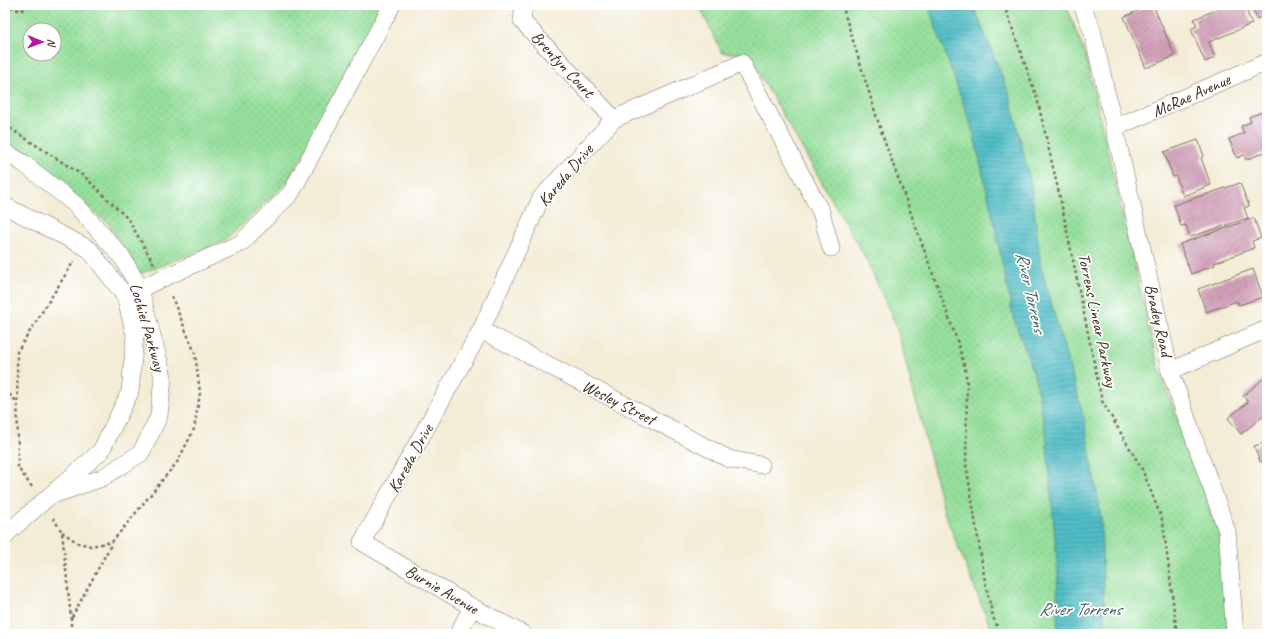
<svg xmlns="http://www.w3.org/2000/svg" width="1272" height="639" viewBox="0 0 1272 639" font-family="Caveat,sans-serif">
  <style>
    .park { fill: url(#park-dots); stroke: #68845c; fill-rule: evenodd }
    .water { fill: url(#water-rules); stroke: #467472 }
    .building { fill: url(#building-hatch) }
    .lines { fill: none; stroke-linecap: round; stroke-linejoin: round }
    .minor-casing { stroke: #7b6e5e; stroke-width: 18 }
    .path { stroke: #7b6e5e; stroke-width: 2.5; stroke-dasharray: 3 3; stroke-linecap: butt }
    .minor { stroke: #fff; stroke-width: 17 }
    .labels { text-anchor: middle; stroke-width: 3.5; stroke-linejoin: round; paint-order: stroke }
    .street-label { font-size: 17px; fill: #3b2a1e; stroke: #fff }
    .water-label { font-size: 18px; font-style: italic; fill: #425e59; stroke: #fff }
  </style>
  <defs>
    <pattern id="park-dots" width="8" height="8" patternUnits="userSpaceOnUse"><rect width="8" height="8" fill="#95df9b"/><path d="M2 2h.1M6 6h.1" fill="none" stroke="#81c085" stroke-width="1.8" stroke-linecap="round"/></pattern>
    <pattern id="water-rules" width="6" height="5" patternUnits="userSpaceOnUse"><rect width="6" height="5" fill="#50bec7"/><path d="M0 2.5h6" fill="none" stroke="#449ba1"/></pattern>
    <pattern id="building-hatch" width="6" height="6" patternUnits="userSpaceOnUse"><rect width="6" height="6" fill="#d1a0b9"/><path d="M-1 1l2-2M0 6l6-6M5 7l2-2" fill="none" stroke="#ab8396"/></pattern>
  </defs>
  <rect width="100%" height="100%" fill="#fff"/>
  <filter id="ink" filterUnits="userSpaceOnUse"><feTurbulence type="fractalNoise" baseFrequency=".025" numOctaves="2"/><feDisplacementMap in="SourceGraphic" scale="8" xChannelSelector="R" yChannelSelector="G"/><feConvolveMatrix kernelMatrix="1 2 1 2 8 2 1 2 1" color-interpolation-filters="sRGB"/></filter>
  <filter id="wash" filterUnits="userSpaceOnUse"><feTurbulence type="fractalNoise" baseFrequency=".012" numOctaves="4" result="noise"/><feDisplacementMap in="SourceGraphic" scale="16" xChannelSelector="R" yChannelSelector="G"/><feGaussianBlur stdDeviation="0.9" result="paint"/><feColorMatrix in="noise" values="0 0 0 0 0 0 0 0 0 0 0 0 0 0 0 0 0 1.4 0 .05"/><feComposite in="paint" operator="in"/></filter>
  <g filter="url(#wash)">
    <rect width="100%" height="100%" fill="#f3ecd6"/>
    <g class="park">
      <path d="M 5,5 L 384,5 L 357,57 L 288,181 L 225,241 L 139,274 L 109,224 L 35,163 L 5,147 ZM 30,30 L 54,30 L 54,54 L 30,54 Z"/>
      <polygon points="699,5 1066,5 1085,54 1158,366 1220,533 1229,634 993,634 945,514 896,325 866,259 747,53 722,53"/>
    </g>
    <polygon class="water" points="928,5 973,5 1009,93 1031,184 1041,267 1084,418 1101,519 1105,634 1058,634 1057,612 1058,574 1052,503 1046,434 1035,378 1013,316 994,222 973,131"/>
    <g id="blocks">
      <g class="building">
        <polygon points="1151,5 1153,5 1175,56 1146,68 1124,17"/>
        <polygon points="1228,5 1244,5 1252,24 1209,42 1215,58 1205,62 1191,29 1197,26 1194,19"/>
        <polygon points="1251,5 1267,5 1267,14 1257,19"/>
        <polygon points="1267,110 1267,151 1246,160 1244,155 1237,158 1229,139 1244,133 1241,126 1251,122 1249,117"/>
        <polygon points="1198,140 1204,156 1201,158 1211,185 1183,196 1176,176 1173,177 1164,152"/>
        <polygon points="1240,183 1249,206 1244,208 1248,218 1190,237 1186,225 1181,226 1174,205"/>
        <polygon points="1254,218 1261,238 1252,241 1254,248 1214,263 1215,265 1191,274 1180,244"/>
        <polygon points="1253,269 1263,297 1239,305 1237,301 1206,312 1198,289"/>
        <polygon points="1263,379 1265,380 1267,379 1267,413 1241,434 1228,418 1248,402 1243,396"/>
        <polygon points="1267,442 1267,459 1260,462 1254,446"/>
      </g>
    </g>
  </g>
  <g filter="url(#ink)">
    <use href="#blocks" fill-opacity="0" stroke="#7b6e5e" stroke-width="1"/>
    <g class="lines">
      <g class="minor-casing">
        <g id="minor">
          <polyline points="524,5 522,21 614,119"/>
          <polyline points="1082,5 1092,30 1170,371 1227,531 1235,634"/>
          <polyline points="1114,128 1267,62"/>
          <polyline points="5,152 23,163 76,205 122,257 140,289 163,377 159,416 141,453 102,478 50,496"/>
          <polyline points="5,206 89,249 125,296 135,335 130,392 101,451 5,535 5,537"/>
          <polyline points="130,293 241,243 291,193 392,5"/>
          <polyline points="481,330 729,459 761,465"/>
          <polyline points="1170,371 1267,329"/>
          <polyline points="458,634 472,607"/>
          <polyline points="523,634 472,607 362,542 481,330 541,198 614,119 742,63 821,212 831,248"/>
        </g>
      </g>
      <g class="path">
        <polyline points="5,5 21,11 29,5"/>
        <polyline points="842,5 881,131 958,343 965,369 967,383 966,464 985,581 993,617 1001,634"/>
        <polyline points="1004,5 1037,98 1061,202 1102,401 1142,469 1163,522 1177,634"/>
        <polyline points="5,125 85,177 128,219 154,264"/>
        <polyline points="5,390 17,402"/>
        <polyline points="32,487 18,468 17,352 74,261"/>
        <polyline points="53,518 62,532 71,618 71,634"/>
        <polyline points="62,532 78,543 91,546 112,542 178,461 194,429 200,393 195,353 171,295"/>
        <polyline points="72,617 112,543"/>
      </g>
      <use href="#minor" class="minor"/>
    </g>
  </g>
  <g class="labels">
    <g class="street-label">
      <text transform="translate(563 64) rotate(47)" y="6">Brentyn Court</text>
      <text transform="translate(1191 95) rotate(-24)" y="6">McRae Avenue</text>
      <text transform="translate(565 175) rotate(-50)" y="6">Kareda Drive</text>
      <text transform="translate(1098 320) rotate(78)" y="6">Torrens Linear Parkway</text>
      <text transform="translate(1159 320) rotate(77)" y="6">Bradey Road</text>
      <text transform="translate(148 327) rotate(74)" y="6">Lochiel Parkway</text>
      <text transform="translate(619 402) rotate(27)" y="6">Wesley Street</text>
      <text transform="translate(410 458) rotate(-61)" y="6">Kareda Drive</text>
      <text transform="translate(442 589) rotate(30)" y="6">Burnie Avenue</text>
    </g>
    <g class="water-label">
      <text transform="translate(1031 292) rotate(77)" y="6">River Torrens</text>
      <text x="1080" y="615">River Torrens</text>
    </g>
  </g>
  <rect width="1272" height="639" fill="none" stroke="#fff" stroke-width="20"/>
  <g transform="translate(42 42) rotate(91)"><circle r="19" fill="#ffffff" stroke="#b1aaa5"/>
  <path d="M0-3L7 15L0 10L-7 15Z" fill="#b5179e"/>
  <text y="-6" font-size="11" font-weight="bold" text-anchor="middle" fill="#3b2a1e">N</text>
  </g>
</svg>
